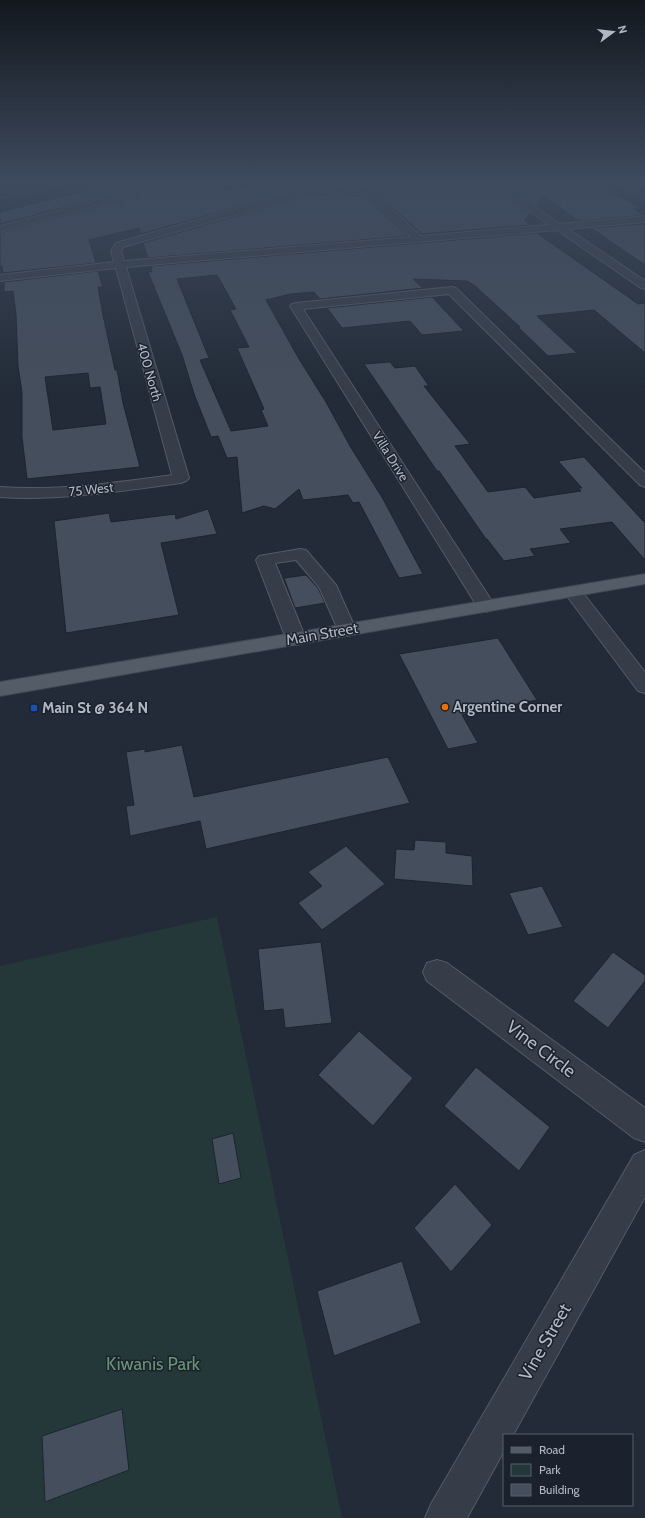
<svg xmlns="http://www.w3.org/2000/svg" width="645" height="1518" viewBox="0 0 645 1518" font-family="Cabin,sans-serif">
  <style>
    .green { fill: #253839 }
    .building { fill: #444e5c; stroke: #1d242f; fill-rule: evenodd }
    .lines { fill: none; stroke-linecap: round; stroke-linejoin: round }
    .minor-casing { stroke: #535b66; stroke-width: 2 }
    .major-casing { stroke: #3f4651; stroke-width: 2 }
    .minor { fill: #363d48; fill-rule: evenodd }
    .major { fill: #545c68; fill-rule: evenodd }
    .rail { stroke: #58616f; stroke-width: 1.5; stroke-dasharray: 1.5 1.5; stroke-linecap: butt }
    .food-dot { fill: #e8710a; stroke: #1b222d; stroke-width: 1.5 }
    .transit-dot { fill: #1a4fb4; stroke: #1b222d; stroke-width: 1.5 }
    .labels { text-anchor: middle; stroke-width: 3; stroke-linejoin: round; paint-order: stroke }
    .far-street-label { font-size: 13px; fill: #b0b8c4; stroke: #1b222d }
    .street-label { font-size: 15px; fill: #b0b8c4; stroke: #1b222d }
    .poi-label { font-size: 15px; font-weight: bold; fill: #b0b8c4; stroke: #1b222d; text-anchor: start }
    .near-street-label { font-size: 18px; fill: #b0b8c4; stroke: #1b222d }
    .near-park-label { font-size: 18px; fill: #699374; stroke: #1b222d }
  </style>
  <rect width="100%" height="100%" fill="#222b37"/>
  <polygon class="green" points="217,917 342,1518 0,1518 0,966"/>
  <g class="building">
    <polygon points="124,181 139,181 149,185 0,224 0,212"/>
    <polygon points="205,181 229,190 277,181 291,183 352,181 354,184 305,188 141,234 139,228 89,240 96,263 3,273 2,266 0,266 0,233 162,189"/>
    <polygon points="363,181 487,181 530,213 525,221 530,225 422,234"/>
    <polygon points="499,181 592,181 642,209 634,209 644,215 579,221 543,196 536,206"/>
    <polygon points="360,192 408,236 148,258 143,243 306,196"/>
    <polygon points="645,224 645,265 591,228"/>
    <path d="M 537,233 L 638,304 L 645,303 L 645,353 L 594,310 L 537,316 L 577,353 L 548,356 L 518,327 L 520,327 L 474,285 L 467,281 L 413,279 L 423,288 L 320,299 L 314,292 L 290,294 L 266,300 L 299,359 L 326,402 L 350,446 L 383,499 L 423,574 L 399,578 L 359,502 L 353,503 L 348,495 L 303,500 L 299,489 L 275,509 L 264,506 L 242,513 L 237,457 L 227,458 L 218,436 L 211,437 L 194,394 L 182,355 L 148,272 L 152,272 L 151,266 ZM 217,275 L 236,309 L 230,310 L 249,347 L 237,348 L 264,409 L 261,410 L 268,426 L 231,431 L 200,360 L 209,358 L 177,279 Z"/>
    <path d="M 98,271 L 103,287 L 98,287 L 103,315 L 115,370 L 117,370 L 123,403 L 140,467 L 27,479 L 22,437 L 22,393 L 18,366 L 16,315 L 13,291 L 4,292 L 4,282 ZM 88,373 L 90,388 L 100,387 L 106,424 L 53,430 L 45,377 Z"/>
    <polygon points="432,297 464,331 422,335 410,321 342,328 327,308"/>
    <polygon points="390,362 395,368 415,366 429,386 424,386 470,444 455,446 488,492 525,487 534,498 581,491 578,488 582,488 558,461 584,457 645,523 645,560 612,522 560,529 571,543 530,549 535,556 504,561 487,539 486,539 439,471 437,471 364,364"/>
    <polygon points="208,509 217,534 161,543 179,615 66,633 54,521 109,513 111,522 175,514 176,519"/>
    <polygon points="306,575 318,588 325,603 295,608 284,578"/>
    <polygon points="498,638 537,700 462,715 478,743 448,749 399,654"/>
    <polygon points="182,745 194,797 388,757 410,803 206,849 200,821 130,836 126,806 134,805 126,752 145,749 145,752"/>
    <polygon points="415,840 446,842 446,853 472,856 473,886 394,879 396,849 414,850"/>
    <polygon points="346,846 385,884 322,930 298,903 322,886 308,872"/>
    <polygon points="542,886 563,927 528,935 509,893"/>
    <polygon points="321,942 332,1023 285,1028 283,1009 264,1011 258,949"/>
    <polygon points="613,952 645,975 645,981 608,1028 573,1001"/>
    <polygon points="359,1031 413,1078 373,1126 318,1075"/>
    <polygon points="476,1067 550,1127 519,1171 444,1106"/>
    <polygon points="233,1133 241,1178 219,1184 212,1139"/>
    <polygon points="455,1184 492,1225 451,1272 414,1228"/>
    <polygon points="402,1261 421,1323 334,1356 317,1291"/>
    <polygon points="122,1409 129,1470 45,1502 42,1436"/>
  </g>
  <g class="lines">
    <g class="minor-casing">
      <g id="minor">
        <polygon points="168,181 180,181 179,183 0,232 0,226"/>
        <path d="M 353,181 L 361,181 L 421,236 L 549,225 L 488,181 L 497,181 L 560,224 L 645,216 L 645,222 L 568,229 L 645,281 L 645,289 L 641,288 L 557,230 L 126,267 L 189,478 L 186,481 L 181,483 C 121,491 61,501 0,497 L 0,487 C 58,491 115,483 172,475 L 116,268 L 0,281 L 0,275 L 114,262 L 111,251 L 116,243 L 305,189 L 357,185 ZM 361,190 L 411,237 L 124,261 L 121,251 L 123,247 L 306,195 Z"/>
        <polygon points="611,181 621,181 645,194 645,200"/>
        <polygon points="452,287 456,288 645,473 645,487 640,485 449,294 303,309 495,606 492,610 486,612 480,610 477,606 290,306 292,304 296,303"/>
        <polygon points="300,549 306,550 336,585 356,630 354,634 347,636 340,634 319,587 296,560 275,563 306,639 303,643 296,645 289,643 286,639 256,560 259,556"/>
        <polygon points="573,587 579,588 645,672 645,693 638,691 564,592 567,588"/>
        <polygon points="437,960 447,963 645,1108 645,1142 634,1138 427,981 423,972 427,963"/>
        <polygon points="645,1150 645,1197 513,1435 504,1435 504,1451 467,1518 425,1518 431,1504 634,1155"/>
      </g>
    </g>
    <g class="major-casing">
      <polygon id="major" points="645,574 645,584 0,696 0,682"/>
    </g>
    <use href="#minor" class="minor"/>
    <use href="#major" class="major"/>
    <polyline class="rail" points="0,198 73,181"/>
  </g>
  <linearGradient id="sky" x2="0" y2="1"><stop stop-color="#13181e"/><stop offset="0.46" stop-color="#3e4a5e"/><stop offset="1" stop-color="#3e4a5e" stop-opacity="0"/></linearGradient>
  <rect width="645" height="393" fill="url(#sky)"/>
  <circle class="food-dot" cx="445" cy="707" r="4"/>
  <rect class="transit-dot" x="30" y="704" width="8" height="8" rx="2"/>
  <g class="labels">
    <g class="far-street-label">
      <text transform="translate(150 372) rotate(74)" y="5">400 North</text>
      <text transform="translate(391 456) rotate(58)" y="5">Villa Drive</text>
      <text transform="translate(91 489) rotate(-6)" y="5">75 West</text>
    </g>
    <g class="street-label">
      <text transform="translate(322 634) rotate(-10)" y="5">Main Street</text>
    </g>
    <g class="poi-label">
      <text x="453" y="712">Argentine Corner</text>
      <text x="42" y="713">Main St @ 364 N</text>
    </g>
    <g class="near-street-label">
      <text transform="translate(541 1049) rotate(37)" y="6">Vine Circle</text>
      <text transform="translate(545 1342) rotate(-60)" y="6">Vine Street</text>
    </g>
    <g class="near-park-label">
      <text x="153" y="1370">Kiwanis Park</text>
    </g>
  </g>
  <rect x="503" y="1434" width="130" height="72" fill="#1b222d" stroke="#575e69"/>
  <rect x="511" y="1447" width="20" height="6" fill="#545c68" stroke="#575e69"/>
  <text x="539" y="1454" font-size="12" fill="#b0b8c4">Road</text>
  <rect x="511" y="1464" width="20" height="12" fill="#253839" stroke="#575e69"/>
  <text x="539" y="1474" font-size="12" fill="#b0b8c4">Park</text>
  <rect x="511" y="1484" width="20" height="12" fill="#444e5c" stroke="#575e69"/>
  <text x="539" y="1494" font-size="12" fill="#b0b8c4">Building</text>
  <g transform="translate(613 32) rotate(75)" stroke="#1b222d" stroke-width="3" paint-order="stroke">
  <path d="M0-3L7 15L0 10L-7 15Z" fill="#b0b8c4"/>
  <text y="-6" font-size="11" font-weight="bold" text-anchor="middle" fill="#b0b8c4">N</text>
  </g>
</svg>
